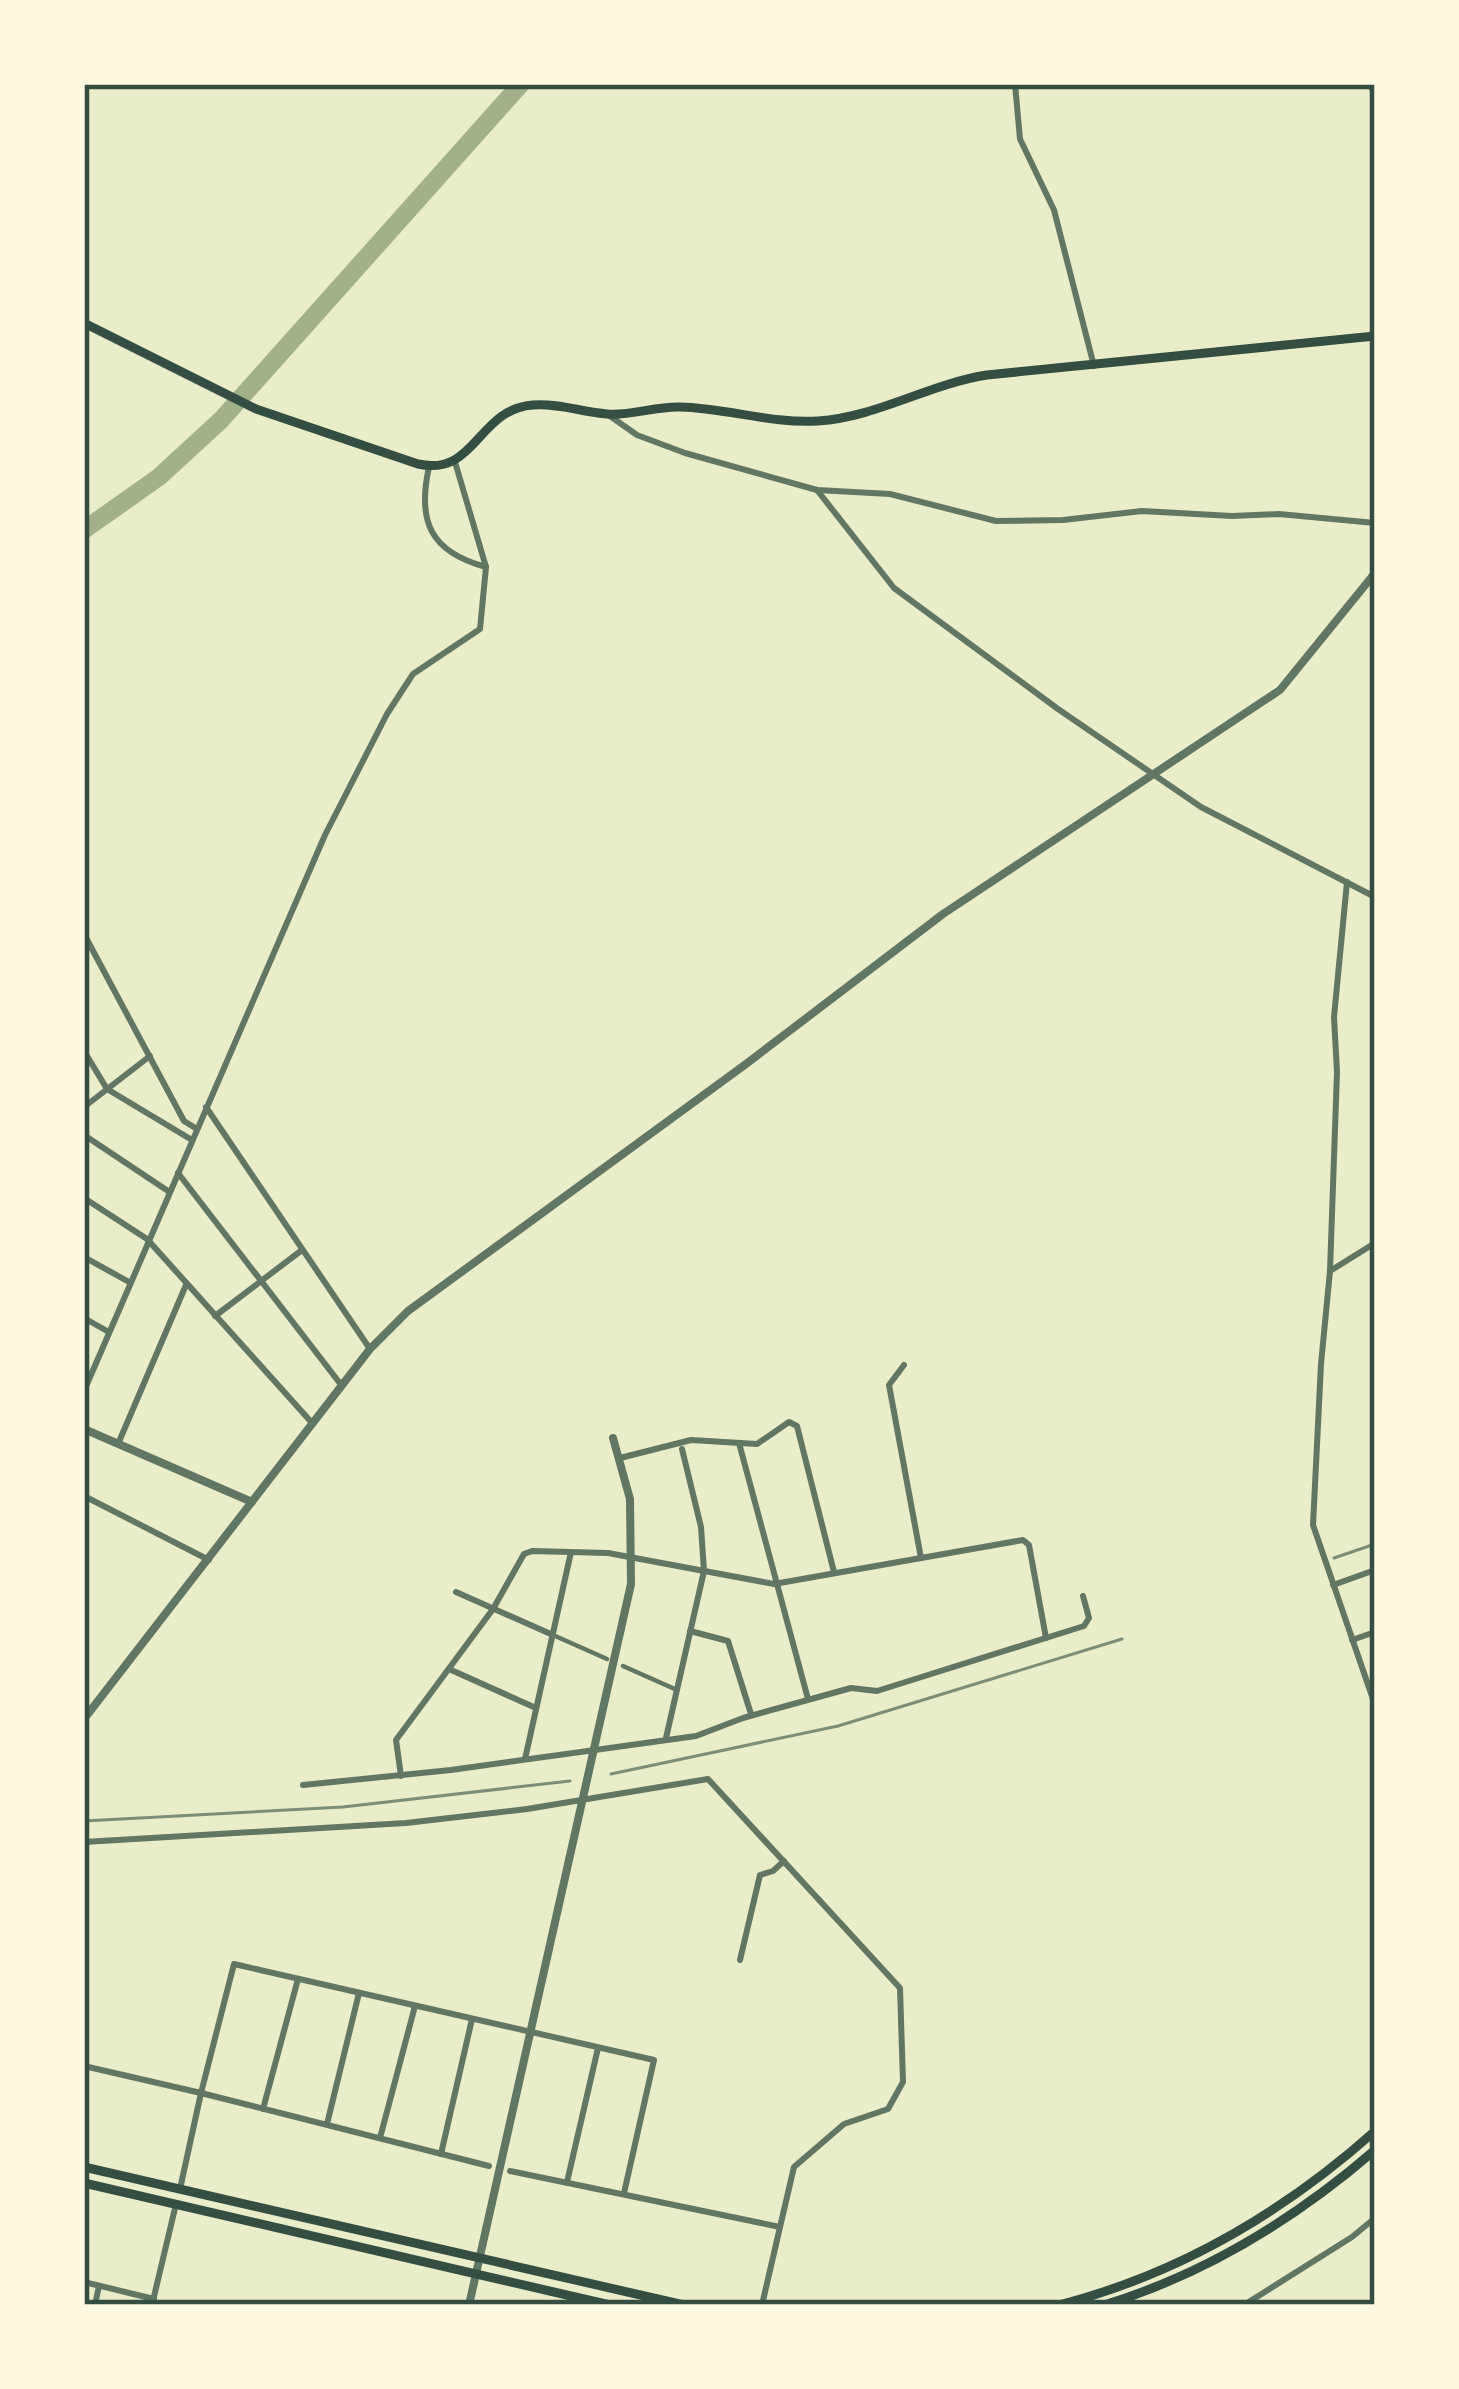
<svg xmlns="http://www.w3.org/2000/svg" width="1459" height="2389" viewBox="0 0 1459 2389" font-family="'Open Sans',sans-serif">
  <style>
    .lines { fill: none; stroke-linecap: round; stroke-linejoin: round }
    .river { stroke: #a3b18a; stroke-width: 18 }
    .pedestrian { stroke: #617663; stroke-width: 4.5 }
    .minor { stroke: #617663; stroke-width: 6 }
    .tertiary { stroke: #617663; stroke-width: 8 }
    .secondary { stroke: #344e41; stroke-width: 9 }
    .primary { stroke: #344e41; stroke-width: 9 }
    .rail { stroke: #7c8e77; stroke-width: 3 }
    .neatline { fill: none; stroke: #344e41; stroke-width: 4.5 }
  </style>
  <rect width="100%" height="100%" fill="#e9edc9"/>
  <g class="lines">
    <polyline class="river" points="84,530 159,477 221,420 521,84"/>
    <g class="pedestrian">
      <polyline points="553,1635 607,1659"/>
      <polyline points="623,1666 677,1690"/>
    </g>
    <g class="minor">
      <polyline points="1015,84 1020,139 1054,210 1094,366"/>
      <polyline points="1370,84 1375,95"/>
      <polyline points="607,414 637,435 685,453 817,490 890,494 996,521 1063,520 1142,511 1232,516 1279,514 1375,523"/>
      <path d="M 429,467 C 417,521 430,552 486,567"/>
      <polyline points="817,490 894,588 1058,709 1201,807 1375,897"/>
      <polyline points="1347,882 1334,1017 1337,1072 1330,1271 1321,1364 1313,1525 1375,1705"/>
      <polyline points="84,934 184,1121 197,1129"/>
      <polyline points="84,1051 107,1089 192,1140"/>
      <polyline points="84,1107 150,1056"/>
      <polyline points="206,1107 370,1349"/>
      <polyline points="84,1135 168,1191"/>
      <polyline points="178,1173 342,1386"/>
      <polyline points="84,1198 147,1239 313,1424"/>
      <polyline points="84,1257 129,1282"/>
      <polyline points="1330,1271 1375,1243"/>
      <polyline points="215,1316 302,1250"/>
      <polyline points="84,1318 107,1331"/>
      <polyline points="904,1365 889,1385 921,1558"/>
      <polyline points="84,1391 325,835 387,714 413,674 480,629 486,567 455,462"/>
      <polyline points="739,1443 808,1699"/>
      <polyline points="118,1444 186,1285"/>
      <polyline points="620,1458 691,1440 757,1444 789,1422 797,1426 834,1572"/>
      <polyline points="84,1496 209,1560"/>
      <polyline points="1333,1585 1375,1570"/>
      <polyline points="456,1592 553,1635"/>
      <polyline points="690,1631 728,1641 751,1714"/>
      <polyline points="1352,1640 1375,1632"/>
      <polyline points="449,1669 536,1708"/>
      <polyline points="666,1738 704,1571 701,1527 682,1449"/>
      <polyline points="525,1759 571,1552"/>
      <polyline points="401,1776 396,1740 493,1609 524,1554 532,1551 608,1553 774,1584 1023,1540 1029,1545 1046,1638"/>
      <polyline points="303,1785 451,1770 696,1736 743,1718 851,1688 877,1691 1084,1626 1089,1618 1083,1596"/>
      <polyline points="84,1842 406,1823 527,1809 708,1779 900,1988 903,2082 888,2109 844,2124 794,2167 780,2227"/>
      <polyline points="740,1960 760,1875 773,1871 784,1861"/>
      <polyline points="84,2066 201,2093 234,1964 654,2060 624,2193"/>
      <polyline points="263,2109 298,1979"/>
      <polyline points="327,2124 359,1993"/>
      <polyline points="380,2138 415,2006"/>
      <polyline points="441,2154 472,2019"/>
      <polyline points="510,2171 780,2227 762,2305"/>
      <polyline points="567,2182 598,2048"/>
      <polyline points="180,2189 201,2093 489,2166"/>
      <polyline points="84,2282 154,2299"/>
      <polyline points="95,2305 99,2286"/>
      <polyline points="152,2305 176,2204"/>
      <polyline points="1244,2305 1352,2237 1375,2218"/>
    </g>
    <g class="tertiary">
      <polyline points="84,1429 252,1502"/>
      <polyline points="84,1719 370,1349 408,1311 746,1064 943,914 1280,690 1375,573"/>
      <polyline points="469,2305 631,1584 630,1499 613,1438"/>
    </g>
    <path class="secondary" d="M 84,323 L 256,409 L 418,464 C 476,477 477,409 533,405 C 558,403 582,412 607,414 C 631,416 656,406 680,407 C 726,408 772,424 818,421 C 877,417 929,384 987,375 L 1375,336"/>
    <g class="primary">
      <polyline points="84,2167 684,2305"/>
      <polyline points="84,2183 610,2305"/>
      <path d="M 1059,2305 C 1179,2274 1283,2213 1375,2131"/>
      <path d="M 1104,2305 C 1206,2274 1295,2219 1375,2150"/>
    </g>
    <g class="rail">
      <polyline points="1334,1558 1375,1544"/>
      <polyline points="611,1774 838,1726 1122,1639"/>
      <polyline points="84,1821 343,1807 570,1781"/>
    </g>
  </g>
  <rect width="1459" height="2389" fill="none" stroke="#fefae0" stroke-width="174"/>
  <rect x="87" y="87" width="1285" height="2215" class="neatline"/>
</svg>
